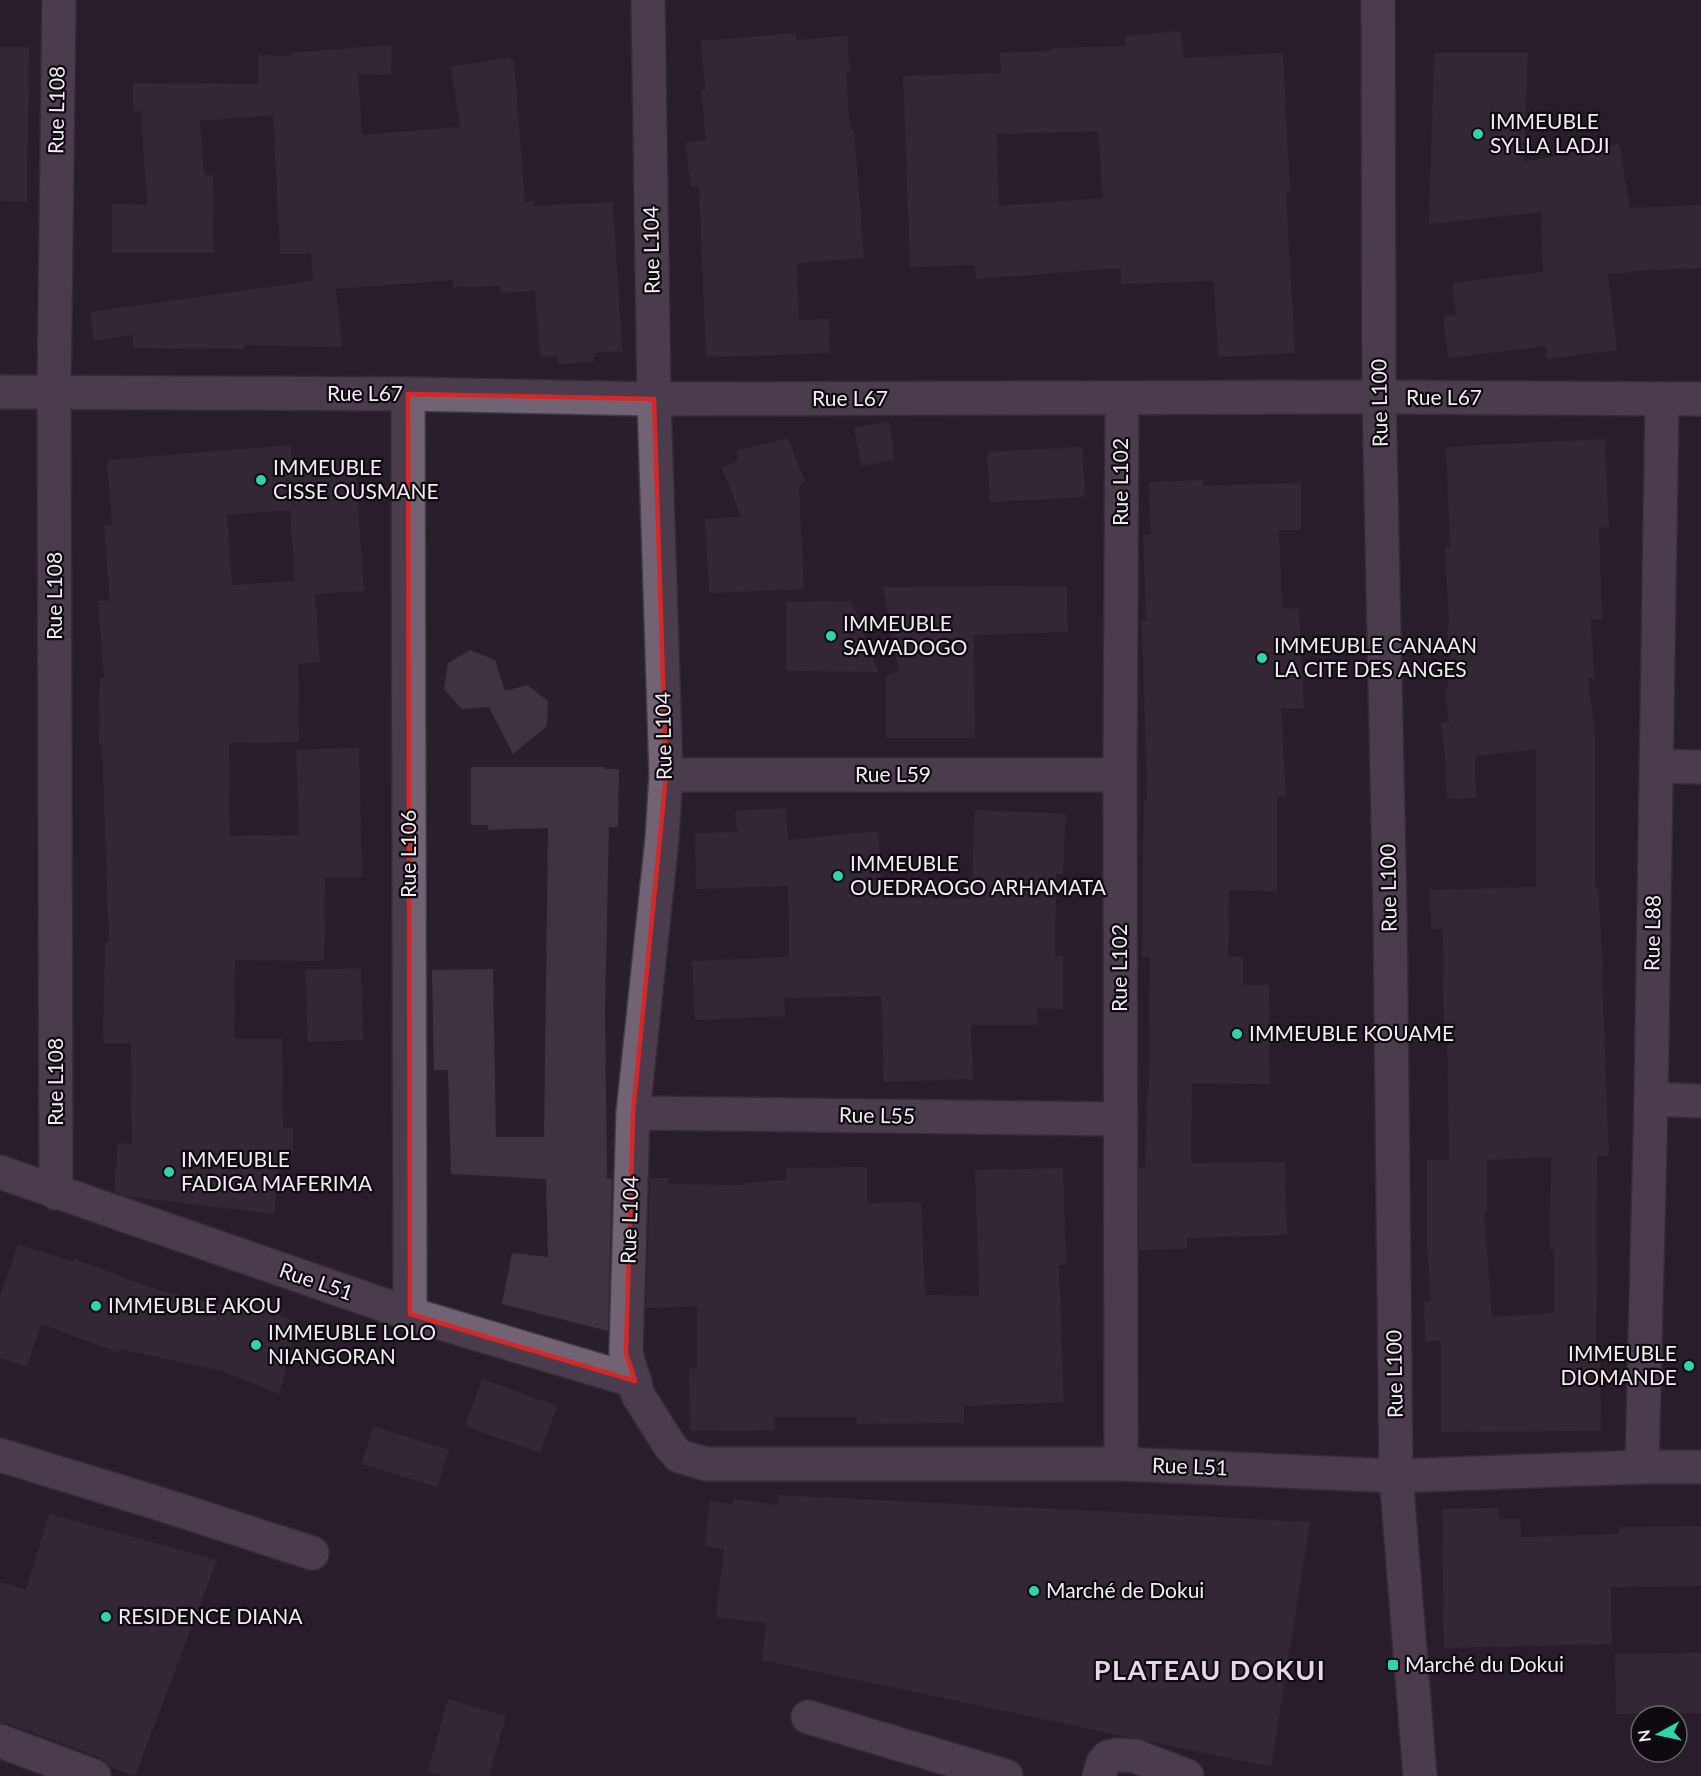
<svg xmlns="http://www.w3.org/2000/svg" width="1701" height="1776" viewBox="0 0 1701 1776" font-family="Lato,sans-serif">
  <style>
    .building { fill: #3f3342; fill-rule: evenodd }
    .lines { fill: none; stroke-linecap: round; stroke-linejoin: round }
    .minor-casing { stroke: #423a45; stroke-width: 36 }
    .minor { stroke: #716373; stroke-width: 33 }
    .marked { fill: none; stroke: #d62828; stroke-width: 4.5; stroke-linejoin: round }
    .poi-dot { fill: #2ed4aa; stroke: #0f0a10; stroke-width: 2 }
    .labels { text-anchor: middle; stroke-width: 4.5; stroke-linejoin: round; paint-order: stroke }
    .street-label { font-size: 21px; fill: #f2ebf4; stroke: #0f0a10 }
    .poi-label { font-size: 21px; fill: #f2ebf4; stroke: #0f0a10; text-anchor: start }
    .district-label { font-size: 27px; font-weight: bold; letter-spacing: 1.5px; fill: #e6d6e9; stroke: #0f0a10 }
  </style>
  <rect width="100%" height="100%" fill="#291e2b"/>
  <g class="building">
    <path d="M 1181,31 L 1184,58 L 1283,53 L 1290,192 L 1286,193 L 1295,353 L 1218,357 L 1214,281 L 1121,284 L 1121,268 L 977,279 L 974,265 L 910,267 L 903,76 L 1001,73 L 1000,53 L 1052,51 L 1052,48 L 1126,46 L 1125,36 ZM 1098,131 L 1103,198 L 999,206 L 997,134 Z"/>
    <polygon points="796,33 796,40 847,36 850,72 846,73 850,129 854,129 864,258 797,263 799,320 829,319 830,353 706,357 699,186 691,187 685,143 706,140 701,90 705,90 701,41"/>
    <polygon points="392,45 391,75 358,74 362,135 460,127 451,67 510,57 511,61 514,61 525,202 534,201 534,206 613,202 622,351 594,353 594,362 558,364 557,356 540,357 535,291 500,293 500,286 453,287 453,280 336,289 342,347 244,345 244,349 133,348 133,335 94,341 90,312 313,281 311,254 280,254 273,115 200,121 204,175 213,175 214,253 112,253 112,204 147,205 141,111 133,111 133,83 258,84 258,55 290,56 289,53"/>
    <polygon points="0,47 29,47 27,202 0,201"/>
    <polygon points="1434,53 1528,53 1524,162 1619,144 1630,208 1701,205 1701,268 1628,271 1629,273 1608,274 1617,350 1547,359 1546,346 1448,358 1443,316 1456,315 1452,283 1543,272 1541,212 1429,224"/>
    <polygon points="889,422 895,460 861,466 854,428"/>
    <polygon points="788,438 805,482 799,485 804,589 709,593 705,519 741,517 722,467 738,461 737,451"/>
    <path d="M 1605,439 L 1609,527 L 1599,528 L 1602,619 L 1591,619 L 1594,678 L 1588,678 L 1595,736 L 1595,887 L 1598,887 L 1603,974 L 1602,974 L 1609,1155 L 1597,1156 L 1596,1354 L 1600,1354 L 1601,1431 L 1441,1432 L 1441,1341 L 1425,1341 L 1424,1301 L 1431,1301 L 1427,1246 L 1427,1160 L 1449,1160 L 1447,1025 L 1444,1025 L 1443,929 L 1431,929 L 1430,890 L 1536,887 L 1536,749 L 1475,756 L 1476,798 L 1447,799 L 1445,755 L 1441,723 L 1449,722 L 1445,690 L 1449,689 L 1446,666 L 1450,665 L 1447,628 L 1449,627 L 1445,547 L 1450,547 L 1446,447 ZM 1551,1157 L 1550,1249 L 1554,1249 L 1554,1313 L 1492,1317 L 1484,1212 L 1487,1212 L 1487,1160 Z"/>
    <path d="M 291,445 L 292,464 L 355,459 L 364,591 L 315,594 L 320,662 L 298,664 L 299,742 L 229,743 L 230,836 L 299,835 L 296,750 L 359,748 L 362,877 L 325,878 L 324,961 L 235,960 L 234,1039 L 282,1039 L 283,1128 L 293,1128 L 293,1155 L 280,1155 L 274,1214 L 125,1196 L 114,1192 L 118,1143 L 132,1144 L 131,1043 L 103,1043 L 105,942 L 109,942 L 102,745 L 99,744 L 100,678 L 104,678 L 98,601 L 110,600 L 104,525 L 112,525 L 107,460 ZM 290,510 L 295,581 L 232,585 L 227,515 Z"/>
    <polygon points="1082,447 1085,497 990,502 987,452"/>
    <polygon points="1203,480 1203,486 1301,483 1301,530 1279,530 1282,607 1299,609 1304,709 1281,708 1286,796 1277,797 1277,891 1229,890 1228,957 1243,957 1243,985 1269,985 1270,1084 1192,1083 1191,1163 1285,1162 1287,1235 1187,1238 1187,1249 1139,1250 1139,1169 1145,1168 1147,1095 1149,1095 1150,957 1142,957 1144,800 1147,800 1142,621 1146,621 1143,535 1151,535 1149,482"/>
    <polygon points="1067,586 1068,632 974,635 975,738 886,738 886,675 899,671 883,587"/>
    <polygon points="851,601 879,672 786,671 786,602"/>
    <polygon points="470,650 495,660 505,691 527,685 548,701 547,726 513,754 489,707 462,709 444,689 448,663"/>
    <polygon points="471,767 605,767 605,769 619,769 618,827 609,827 605,1010 607,1179 612,1179 608,1331 502,1304 512,1253 548,1257 546,1179 451,1174 448,1070 434,1070 432,970 493,969 496,1137 544,1137 548,828 488,830 488,825 471,825"/>
    <polygon points="786,808 788,840 878,831 883,897 971,899 975,810 1066,814 1063,874 1056,874 1055,956 1063,956 1063,1009 1038,1008 1037,1025 971,1025 973,1079 884,1082 881,996 784,998 785,1016 695,1020 692,961 789,957 788,886 696,889 695,833 737,832 735,811"/>
    <polygon points="361,968 363,1040 308,1042 305,970"/>
    <polygon points="867,1167 867,1203 921,1202 925,1295 979,1296 975,1170 1063,1168 1066,1264 1059,1265 1064,1402 964,1406 964,1423 856,1424 857,1417 774,1417 775,1430 690,1431 689,1368 697,1368 697,1306 646,1308 650,1178 668,1178 668,1184 743,1185 743,1183 786,1180 786,1168"/>
    <polygon points="18,1244 73,1262 74,1259 161,1291 232,1307 236,1294 296,1323 280,1394 222,1371 120,1349 119,1353 41,1324 27,1367 0,1358 0,1297"/>
    <polygon points="482,1379 557,1406 540,1453 465,1426"/>
    <polygon points="373,1426 449,1450 437,1487 362,1464"/>
    <polygon points="779,1495 1310,1522 1271,1767 762,1660 766,1623 716,1617 724,1549 705,1546 710,1501 733,1504 733,1499 778,1505"/>
    <polygon points="1499,1508 1499,1519 1520,1519 1521,1537 1619,1534 1619,1527 1701,1526 1701,1586 1611,1587 1612,1644 1444,1648 1442,1509"/>
    <polygon points="49,1514 217,1560 135,1776 110,1767 101,1758 7,1723 0,1723 0,1582 26,1590"/>
    <polygon points="1701,1653 1701,1713 1616,1714 1615,1654"/>
    <polygon points="448,1699 506,1716 489,1776 445,1776 428,1771"/>
  </g>
  <g class="lines">
    <g class="minor-casing">
      <g id="minor">
        <polyline points="648,0 654,399 666,775 662,839 633,1113 626,1353 638,1395 670,1446 679,1456 706,1464 1121,1464 1396,1476 1642,1467 1701,1467"/>
        <polyline points="1378,0 1379,397 1390,914 1396,1476 1420,1776"/>
        <polyline points="0,392 408,394 654,399 1379,397 1701,399"/>
        <polyline points="408,394 410,1314"/>
        <polyline points="1656,766 1701,767"/>
        <polyline points="666,775 1120,775"/>
        <polyline points="1651,1099 1701,1101"/>
        <polyline points="633,1113 1121,1119"/>
        <polyline points="0,1172 410,1314 635,1381"/>
        <polyline points="56,1193 54,393 59,0"/>
        <polyline points="0,1455 157,1503 312,1553"/>
        <polyline points="1121,1464 1120,775 1122,399"/>
        <polyline points="1642,1467 1651,1099 1662,399"/>
        <polyline points="808,1717 1006,1776"/>
        <polyline points="0,1741 94,1776"/>
        <polyline points="1099,1776 1103,1763 1108,1757 1117,1755 1135,1756 1187,1776"/>
      </g>
    </g>
    <use href="#minor" class="minor"/>
  </g>
  <path d="M0 0H1701V1776H0ZM 408,394 L 654,399 L 666,775 L 633,1113 L 626,1353 L 635,1381 L 410,1314 Z" fill="#291e2b" fill-opacity=".55" fill-rule="evenodd"/>
  <path class="marked" d="M 408,394 L 654,399 L 666,775 L 633,1113 L 626,1353 L 635,1381 L 410,1314 Z"/>
  <g class="poi-dot">
    <circle cx="1478" cy="134" r="6"/>
    <circle cx="261" cy="480" r="6"/>
    <circle cx="831" cy="636" r="6"/>
    <circle cx="1262" cy="658" r="6"/>
    <circle cx="838" cy="876" r="6"/>
    <circle cx="1237" cy="1034" r="6"/>
    <circle cx="169" cy="1172" r="6"/>
    <circle cx="96" cy="1306" r="6"/>
    <circle cx="256" cy="1345" r="6"/>
    <circle cx="1689" cy="1366" r="6"/>
    <circle cx="1034" cy="1591" r="6"/>
    <circle cx="106" cy="1617" r="6"/>
    <rect x="1387" y="1659" width="12" height="12" rx="3"/>
  </g>
  <g class="labels">
    <g class="street-label">
      <text transform="translate(57 110) rotate(-89)" y="7">Rue L108</text>
      <text transform="translate(652 250) rotate(-91)" y="7">Rue L104</text>
      <text x="365" y="401">Rue L67</text>
      <text x="1444" y="405">Rue L67</text>
      <text x="850" y="406">Rue L67</text>
      <text transform="translate(1380 403) rotate(-91)" y="7">Rue L100</text>
      <text transform="translate(1121 482) rotate(-90)" y="7">Rue L102</text>
      <text transform="translate(55 596) rotate(-90)" y="7">Rue L108</text>
      <text transform="translate(664 736) rotate(-91)" y="7">Rue L104</text>
      <text x="893" y="782">Rue L59</text>
      <text transform="translate(409 854) rotate(-90)" y="7">Rue L106</text>
      <text transform="translate(1389 888) rotate(-91)" y="7">Rue L100</text>
      <text transform="translate(1653 933) rotate(-89)" y="7">Rue L88</text>
      <text transform="translate(1120 968) rotate(-90)" y="7">Rue L102</text>
      <text transform="translate(56 1082) rotate(-90)" y="7">Rue L108</text>
      <text transform="translate(877 1116) rotate(1)" y="7">Rue L55</text>
      <text transform="translate(630 1220) rotate(-88)" y="7">Rue L104</text>
      <text transform="translate(316 1282) rotate(19)" y="7">Rue L51</text>
      <text transform="translate(1395 1374) rotate(-91)" y="7">Rue L100</text>
      <text transform="translate(1190 1467) rotate(2)" y="7">Rue L51</text>
    </g>
    <g class="poi-label">
      <text x="1490" y="129">IMMEUBLE<tspan x="1490" dy="24">SYLLA LADJI</tspan></text>
      <text x="273" y="475">IMMEUBLE<tspan x="273" dy="24">CISSE OUSMANE</tspan></text>
      <text x="843" y="631">IMMEUBLE<tspan x="843" dy="24">SAWADOGO</tspan></text>
      <text x="1274" y="653">IMMEUBLE CANAAN<tspan x="1274" dy="24">LA CITE DES ANGES</tspan></text>
      <text x="850" y="871">IMMEUBLE<tspan x="850" dy="24">OUEDRAOGO ARHAMATA</tspan></text>
      <text x="1249" y="1041">IMMEUBLE KOUAME</text>
      <text x="181" y="1167">IMMEUBLE<tspan x="181" dy="24">FADIGA MAFERIMA</tspan></text>
      <text x="108" y="1313">IMMEUBLE AKOU</text>
      <text x="268" y="1340">IMMEUBLE LOLO<tspan x="268" dy="24">NIANGORAN</tspan></text>
      <text x="1677" y="1361" text-anchor="end">IMMEUBLE<tspan x="1677" dy="24">DIOMANDE</tspan></text>
      <text x="1046" y="1598">Marché de Dokui</text>
      <text x="118" y="1624">RESIDENCE DIANA</text>
      <text x="1405" y="1672">Marché du Dokui</text>
    </g>
    <g class="district-label">
      <text x="1210" y="1680">PLATEAU DOKUI</text>
    </g>
  </g>
  <g transform="translate(1659 1734) rotate(262)"><circle r="28" fill="#0f0a10" stroke="#6a646b" stroke-width="1.5"/>
  <path d="M0-4.5L10 22L0 15L-10 22Z" fill="#2ed4aa"/>
  <text y="-9" font-size="16" font-weight="bold" text-anchor="middle" fill="#f2ebf4">N</text>
  </g>
</svg>
